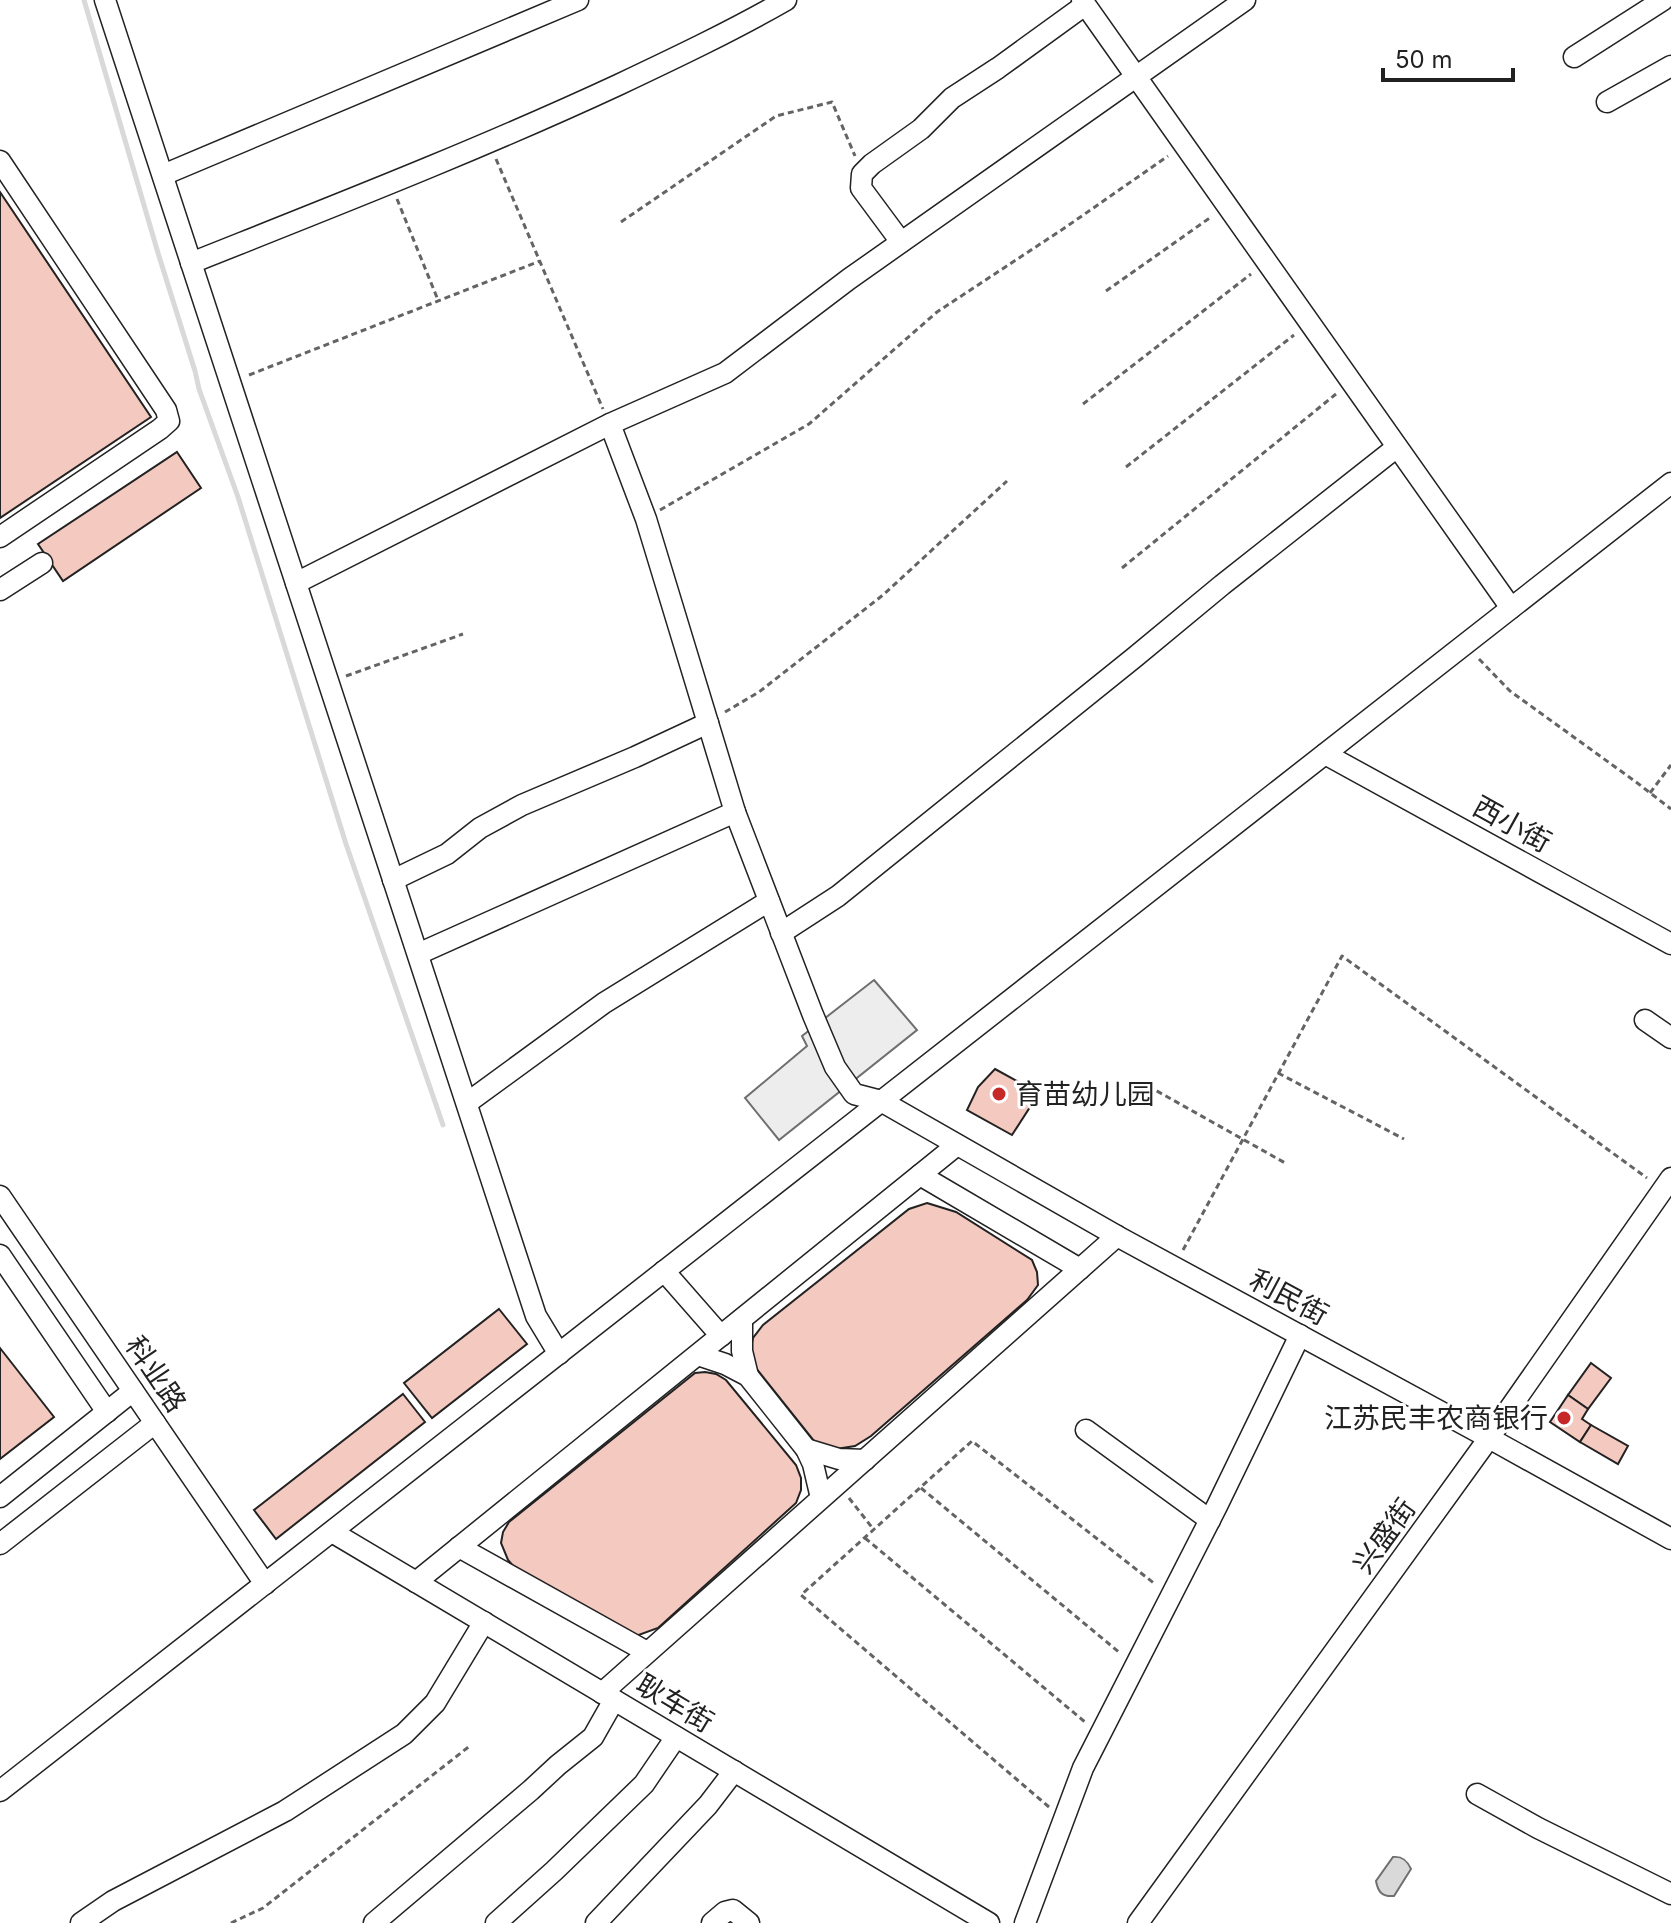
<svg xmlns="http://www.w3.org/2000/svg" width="1671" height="1923" viewBox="0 0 1671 1923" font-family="Inter,'Noto Sans SC',sans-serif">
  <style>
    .parking { fill: #ededed; stroke: #6f6f6f; stroke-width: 2 }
    .water { fill: #d9d9d9; stroke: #6f6f6f; stroke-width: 2 }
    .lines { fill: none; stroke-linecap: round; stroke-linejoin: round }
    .stream { stroke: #d9d9d9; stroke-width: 5 }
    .building { fill: #f3c9c0; stroke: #222; stroke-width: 2 }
    .minor-casing { stroke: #222; stroke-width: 23 }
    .path { stroke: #646464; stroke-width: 3; stroke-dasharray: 6 4; stroke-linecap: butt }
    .minor { stroke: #fff; stroke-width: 20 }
    .poi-dot { fill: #c62828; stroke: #fff; stroke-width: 3 }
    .labels { text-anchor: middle; stroke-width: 6; stroke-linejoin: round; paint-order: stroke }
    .street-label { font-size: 28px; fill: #222; stroke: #fff }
    .poi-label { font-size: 28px; fill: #222; stroke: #fff; text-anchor: start }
  </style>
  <rect width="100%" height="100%" fill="#fff"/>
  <polygon class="parking" points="874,980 917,1030 779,1140 745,1098 807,1046 802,1036"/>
  <path class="water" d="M 1393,1857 C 1402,1856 1407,1860 1411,1869 L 1394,1896 C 1382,1897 1378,1892 1376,1881 Z"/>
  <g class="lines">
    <polyline class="stream" points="84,0 158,253 195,371 199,389 238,497 346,844 443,1125"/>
  </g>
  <g class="building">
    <polygon points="0,192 151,417 0,518"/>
    <polygon points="177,452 201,488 63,581 38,544"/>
    <polygon points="995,1069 1039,1093 1012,1135 967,1110 978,1087"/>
    <polygon points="927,1203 956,1212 1032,1260 1037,1272 1038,1285 1027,1300 871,1436 855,1446 836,1449 815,1442 756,1368 750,1352 753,1338 763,1325 909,1209"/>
    <polygon points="499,1309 527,1344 432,1418 404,1383"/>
    <polygon points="0,1348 54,1417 0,1459"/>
    <polygon points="1591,1363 1611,1378 1588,1409 1568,1395"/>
    <polygon points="705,1372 716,1374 726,1380 796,1465 801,1478 801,1490 796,1503 658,1628 636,1636 514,1567 508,1560 501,1543 503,1532 509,1522 695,1373"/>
    <polygon points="403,1394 425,1422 276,1539 254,1510"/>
    <polygon points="1568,1395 1588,1409 1582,1419 1591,1425 1580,1442 1550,1422"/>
    <polygon points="1591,1425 1628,1446 1618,1464 1580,1442"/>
  </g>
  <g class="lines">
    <g class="minor-casing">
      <g id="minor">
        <polyline points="105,0 536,1316 559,1354"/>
        <polyline points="1082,0 1511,608"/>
        <polyline points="1574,57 1663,0"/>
        <polyline points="1607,102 1671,66"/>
        <polyline points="0,161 166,410 169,421 160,429 0,537"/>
        <polyline points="163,175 578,0"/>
        <polyline points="901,242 861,188 862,174 872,164 921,129 952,98 998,68 1085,5"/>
        <path d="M 191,263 C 334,206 478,150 618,85 C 675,58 732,31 786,0"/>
        <polyline points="610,424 646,519 735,812 813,1015 835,1067 854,1094 881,1101 1117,1236 1489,1438 1671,1539"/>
        <polyline points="296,583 610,424 725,373 849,279 1245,0"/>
        <polyline points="0,590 42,563"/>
        <polyline points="1325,754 1671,944"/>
        <polyline points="393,880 447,854 480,828 522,805 635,757 708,723"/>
        <polyline points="781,933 838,896 1135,657 1222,585 1397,447"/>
        <polyline points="418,954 735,812"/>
        <polyline points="1645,1020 1671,1038"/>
        <polyline points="467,1103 604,1003 769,901"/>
        <polyline points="920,1175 1080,1269"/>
        <polyline points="0,1196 265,1584"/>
        <polyline points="0,1255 107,1412"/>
        <polyline points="664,1271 721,1336"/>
        <polyline points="742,1319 742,1351 748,1376"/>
        <polyline points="698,1355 725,1364 748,1376 806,1449 813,1464 821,1498"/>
        <polyline points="1086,1430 1210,1520"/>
        <polyline points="806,1449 839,1459 865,1460"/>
        <polyline points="0,1497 133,1391"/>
        <polyline points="332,1532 989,1923"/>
        <polyline points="0,1544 155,1423"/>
        <polyline points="459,1547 647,1652"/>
        <polyline points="416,1582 957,1145"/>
        <polyline points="602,1693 1117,1236"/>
        <polyline points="0,1791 1671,483"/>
        <polyline points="1477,1794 1538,1828 1671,1894"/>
        <polyline points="81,1923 113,1901 285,1811 404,1734 435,1703 484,1622"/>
        <polyline points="374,1923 531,1790 558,1765 593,1737 614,1700"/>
        <polyline points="496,1923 554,1871 644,1784 676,1737"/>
        <polyline points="596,1923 708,1805 734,1771"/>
        <polyline points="712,1923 725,1912 733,1910 749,1923"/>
        <polyline points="1025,1923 1083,1768 1217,1506 1300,1335"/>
        <polyline points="1138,1923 1489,1438 1671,1178"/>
      </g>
    </g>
    <g class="path">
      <polyline points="496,159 603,409"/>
      <polyline points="397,199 438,300"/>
      <polyline points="621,222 776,116 832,102 855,156"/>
      <polyline points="1106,291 1211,217"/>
      <polyline points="249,375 540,261"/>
      <polyline points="1083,404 1251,274"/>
      <polyline points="1126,467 1294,335"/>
      <polyline points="660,510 809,424 937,312 1066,227 1168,156"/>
      <polyline points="1122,568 1336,394"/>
      <polyline points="1479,659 1510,691 1636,782 1671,809"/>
      <polyline points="346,676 463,634"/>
      <polyline points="725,712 759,692 883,595 1007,481"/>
      <polyline points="1650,793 1671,765"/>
      <polyline points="1278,1073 1404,1139"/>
      <polyline points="1148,1086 1287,1164"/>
      <polyline points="1183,1250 1342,956 1647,1178"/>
      <polyline points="921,1488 1120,1653"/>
      <polyline points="849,1498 874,1530"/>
      <polyline points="865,1538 1085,1722"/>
      <polyline points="1049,1807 801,1595 972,1441 1155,1584"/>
      <polyline points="231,1923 263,1908 471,1745"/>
    </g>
    <use href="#minor" class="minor"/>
  </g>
  <g class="poi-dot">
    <circle cx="999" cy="1094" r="8"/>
    <circle cx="1564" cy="1418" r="8"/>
  </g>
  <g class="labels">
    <g class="street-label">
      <text transform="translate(1512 824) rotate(29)" y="10">西小街</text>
      <text transform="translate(1289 1297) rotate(28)" y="10">利民街</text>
      <text transform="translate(156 1374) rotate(56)" y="10">科业路</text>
      <text transform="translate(1384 1536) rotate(-54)" y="10">兴盛街</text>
      <text transform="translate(675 1703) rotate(31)" y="10">耿车街</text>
    </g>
    <g class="poi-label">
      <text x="1015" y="1104">育苗幼儿园</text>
      <text x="1548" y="1428" text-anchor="end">江苏民丰农商银行</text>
    </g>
  </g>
  <path d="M1383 68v12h130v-12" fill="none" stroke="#222222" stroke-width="4"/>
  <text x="1395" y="68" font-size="24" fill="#222222" stroke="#ffffff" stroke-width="6" paint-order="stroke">50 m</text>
</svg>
